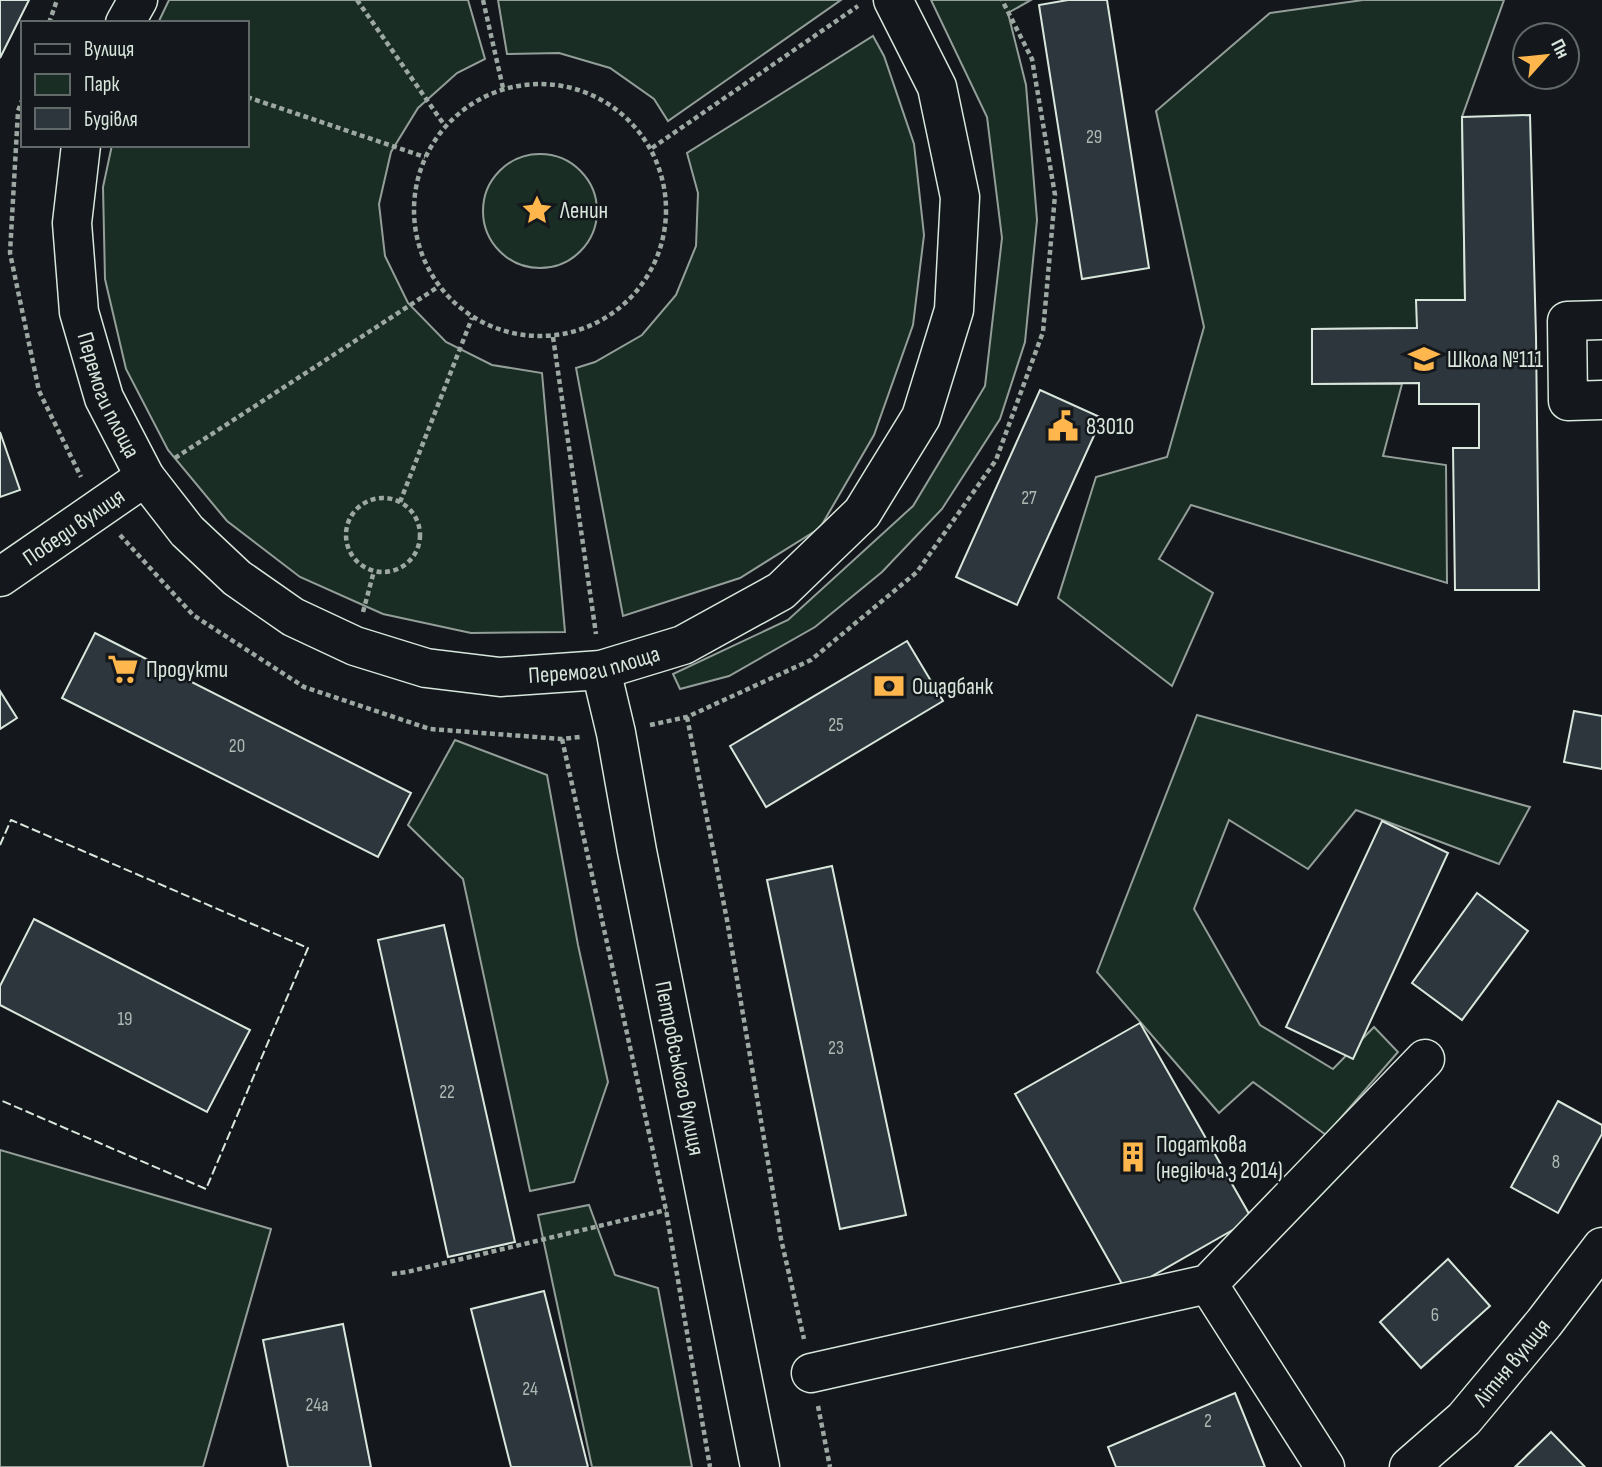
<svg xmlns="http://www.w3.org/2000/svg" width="1602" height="1467" viewBox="0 0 1602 1467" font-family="'Sofia Sans Condensed',sans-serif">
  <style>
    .green { fill: #1a2d24; stroke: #939e99; stroke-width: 2 }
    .building { fill: #2c363c; stroke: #d8e6dc; stroke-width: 2 }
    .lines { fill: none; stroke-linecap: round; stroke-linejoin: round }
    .minor-casing { stroke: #d8e6dc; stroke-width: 41 }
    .major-casing { stroke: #d8e6dc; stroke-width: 41 }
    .path { stroke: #9da8a2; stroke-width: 4.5; stroke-dasharray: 5 3.5; stroke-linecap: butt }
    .minor { stroke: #14181c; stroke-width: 38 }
    .major { stroke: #14181c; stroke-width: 38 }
    .fence { stroke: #d8e6dc; stroke-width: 2; stroke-dasharray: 9 3.5; stroke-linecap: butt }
    .labels { text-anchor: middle; stroke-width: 5; stroke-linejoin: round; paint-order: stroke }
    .number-label { font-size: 19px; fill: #adbab4 }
    .poi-label { font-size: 23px; fill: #d8e6dc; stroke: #14181c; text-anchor: start }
    .street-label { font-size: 23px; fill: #d8e6dc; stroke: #14181c }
  </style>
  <rect width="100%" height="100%" fill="#14181c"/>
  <g class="green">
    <polygon points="169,0 468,0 485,59 457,73 418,108 391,152 379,204 385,256 408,303 446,342 492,365 542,373 565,632 471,633 383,614 300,577 227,521 168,450 126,369 105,279 103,187 112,145 247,145 247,23 158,23"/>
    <polygon points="498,0 841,0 668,121 654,99 610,68 559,53 507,54"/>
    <polygon points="931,0 1031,0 1008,13 1026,85 1037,220 1025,342 1000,419 942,509 882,572 815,627 729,676 680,689 673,674 788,620 913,506 985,386 1002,238 987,117"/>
    <polygon points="1363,0 1504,0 1462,117 1465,300 1417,300 1417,328 1312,329 1312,384 1402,384 1383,456 1446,465 1447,583 1191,505 1159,559 1213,593 1172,686 1058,598 1096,477 1167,457 1204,327 1156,111 1270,13"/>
    <polygon points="873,36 884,56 914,144 924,235 913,325 874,435 820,528 740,578 623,616 576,368 595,362 642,335 676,295 696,246 698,193 687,153"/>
    <circle cx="540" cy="211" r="57"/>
    <polygon points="1197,715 1530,807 1499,864 1356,810 1308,869 1229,820 1194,909 1260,1025 1333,1069 1374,1027 1398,1052 1326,1135 1253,1082 1219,1113 1097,972"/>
    <polygon points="455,740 547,775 578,945 608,1082 574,1182 530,1191 463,879 408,825"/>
    <polygon points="0,1150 271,1229 203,1467 0,1467"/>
    <polygon points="589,1205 615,1275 658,1288 692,1467 592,1467 538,1215"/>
  </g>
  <g class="building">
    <polygon points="0,0 29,0 0,58"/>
    <polygon points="1068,0 1107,0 1149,268 1082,279 1039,5"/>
    <polygon points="1530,115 1536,336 1539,590 1455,590 1453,448 1479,448 1479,404 1419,404 1419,383 1312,384 1312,329 1417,328 1416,300 1465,300 1462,117"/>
    <polygon points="1040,390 1102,418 1017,605 956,577"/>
    <polygon points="0,432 20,490 0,497"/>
    <polygon points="95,633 411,793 378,857 62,698"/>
    <polygon points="907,641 943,701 766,807 730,746"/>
    <polygon points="0,691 17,718 0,729"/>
    <polygon points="1574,711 1602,716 1602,769 1564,762"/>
    <polygon points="1382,821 1448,853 1353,1059 1286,1027"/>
    <polygon points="832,866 906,1215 840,1229 767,880"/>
    <polygon points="1477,893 1528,931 1462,1020 1412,983"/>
    <polygon points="34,919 250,1030 207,1112 0,1005 0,986"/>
    <polygon points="444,925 515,1242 448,1257 378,940"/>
    <polygon points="1140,1023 1252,1219 1126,1291 1015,1094"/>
    <polygon points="1558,1101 1602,1125 1602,1134 1558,1213 1511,1187"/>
    <polygon points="1448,1259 1490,1306 1421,1368 1380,1322"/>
    <polygon points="544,1291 588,1467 511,1467 471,1309"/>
    <polygon points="343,1324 371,1467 288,1467 263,1340"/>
    <polygon points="1235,1393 1265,1467 1116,1467 1108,1447"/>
    <polygon points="1551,1432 1585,1467 1515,1467"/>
  </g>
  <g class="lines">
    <g class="minor-casing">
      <g id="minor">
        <polyline points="1602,320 1567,321 1568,401 1602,400"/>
        <path id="s1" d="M 0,577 L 145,477"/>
        <polyline points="1208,1284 1325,1467"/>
        <polyline points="811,1373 1208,1284 1425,1059"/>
        <path id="s2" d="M 1409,1467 L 1464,1419 L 1544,1323 L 1602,1247"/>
      </g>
    </g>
    <g class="major-casing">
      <g id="major">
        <polyline points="125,23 138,0"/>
        <path id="s3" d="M 81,145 L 72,223 L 79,312 L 104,398 L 145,477 L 187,531 L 237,578 L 293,617 L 355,646 L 426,668 L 500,677 L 601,670 L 683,645 L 781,591 L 862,513 L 921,417 L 954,310 L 960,197 L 937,87 L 893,0"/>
        <path id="s4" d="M 601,670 L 616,733 L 637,851 L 760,1467"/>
      </g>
    </g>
    <g class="path">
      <polyline points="357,0 445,126"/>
      <polyline points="483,0 503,88"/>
      <polyline points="49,23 57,0"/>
      <circle cx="540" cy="210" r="126"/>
      <polyline points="247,97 425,157"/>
      <polyline points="23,98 18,111 10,253 39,391 81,477"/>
      <polyline points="652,148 858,6"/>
      <polyline points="553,337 596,634"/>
      <polyline points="175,458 438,287"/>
      <circle cx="383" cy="535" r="37"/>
      <polyline points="400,502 472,318"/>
      <polyline points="120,535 193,615 304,687 430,729 562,739 580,737"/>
      <polyline points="363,612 374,571"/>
      <polyline points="687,717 727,920 781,1239 804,1339"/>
      <polyline points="650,725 687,717 811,660 917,572 996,460 1043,332 1055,195 1032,59 1002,0"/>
      <polyline points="562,739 666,1210 710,1467"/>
      <polyline points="392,1274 407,1272 666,1210"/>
      <polyline points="818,1406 830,1467"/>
    </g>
    <use href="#minor" class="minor"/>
    <use href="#major" class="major"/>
    <polyline class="fence" points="0,845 11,820 308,948 206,1189 0,1100"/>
  </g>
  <defs>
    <g id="sight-bare" transform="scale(2.415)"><path d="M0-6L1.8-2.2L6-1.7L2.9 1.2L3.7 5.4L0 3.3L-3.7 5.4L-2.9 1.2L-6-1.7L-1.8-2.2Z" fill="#ffb74d" stroke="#14181c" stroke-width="2.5" paint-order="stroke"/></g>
    <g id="school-bare" transform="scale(2.415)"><path d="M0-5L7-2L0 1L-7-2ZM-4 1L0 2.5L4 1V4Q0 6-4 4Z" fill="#ffb74d" stroke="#14181c" stroke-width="2.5" paint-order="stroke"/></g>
    <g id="civic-bare" transform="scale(2.415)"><path d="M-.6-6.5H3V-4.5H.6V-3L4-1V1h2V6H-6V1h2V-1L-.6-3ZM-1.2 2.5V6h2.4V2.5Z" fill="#ffb74d" stroke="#14181c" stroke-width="2.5" paint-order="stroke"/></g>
    <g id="supermarket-bare" transform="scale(2.415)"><path d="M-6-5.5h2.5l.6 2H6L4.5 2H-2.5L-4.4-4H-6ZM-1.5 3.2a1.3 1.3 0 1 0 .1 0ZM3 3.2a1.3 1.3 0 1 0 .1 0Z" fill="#ffb74d" stroke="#14181c" stroke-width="2.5" paint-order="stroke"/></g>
    <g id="bank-bare" transform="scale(2.415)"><path d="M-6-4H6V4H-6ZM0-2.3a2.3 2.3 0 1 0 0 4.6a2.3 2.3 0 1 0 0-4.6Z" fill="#ffb74d" stroke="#14181c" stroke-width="2.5" paint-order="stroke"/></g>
    <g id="building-bare" transform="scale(2.415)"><path d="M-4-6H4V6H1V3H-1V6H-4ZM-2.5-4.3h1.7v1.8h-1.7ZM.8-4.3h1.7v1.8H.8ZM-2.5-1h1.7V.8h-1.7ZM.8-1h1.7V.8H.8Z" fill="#ffb74d" stroke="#14181c" stroke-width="2.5" paint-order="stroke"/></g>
  </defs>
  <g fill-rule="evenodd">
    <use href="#sight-bare" x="537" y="210"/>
    <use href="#school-bare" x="1424" y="359"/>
    <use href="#civic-bare" x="1063" y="426"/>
    <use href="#supermarket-bare" x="123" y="669"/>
    <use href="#bank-bare" x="889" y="686"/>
    <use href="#building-bare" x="1133" y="1157"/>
  </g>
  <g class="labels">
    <g class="number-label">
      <text x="1094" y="143">29</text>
      <text x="1029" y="504">27</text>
      <text x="836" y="731">25</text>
      <text x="237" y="752">20</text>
      <text x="125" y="1025">19</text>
      <text x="836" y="1054">23</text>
      <text x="447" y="1098">22</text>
      <text x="1556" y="1168">8</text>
      <text x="1435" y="1321">6</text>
      <text x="530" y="1395">24</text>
      <text x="317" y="1411">24а</text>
      <text x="1208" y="1427">2</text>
    </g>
    <g class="poi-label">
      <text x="560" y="218">Ленин</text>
      <text x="1447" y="367">Школа №111</text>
      <text x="1086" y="434">83010</text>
      <text x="146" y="677">Продукти</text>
      <text x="912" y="694">Ощадбанк</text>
      <text x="1156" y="1152">Податкова<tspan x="1156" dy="26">(недіюча з 2014)</tspan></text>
    </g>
    <g class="street-label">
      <text dy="8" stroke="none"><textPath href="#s3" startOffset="256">Перемоги площа</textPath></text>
      <text dy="8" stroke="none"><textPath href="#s1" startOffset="89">Победи вулиця</textPath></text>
      <text dy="8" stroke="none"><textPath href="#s3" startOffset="864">Перемоги площа</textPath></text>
      <text dy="8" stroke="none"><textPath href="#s4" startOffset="406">Петровського вулиця</textPath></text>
      <text dy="8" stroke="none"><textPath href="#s2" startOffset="147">Літня вулиця</textPath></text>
    </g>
  </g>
  <rect x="21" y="21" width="228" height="126" fill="#14181c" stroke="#626a69" stroke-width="2"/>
  <rect x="35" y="44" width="35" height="10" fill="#14181c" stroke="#626a69" stroke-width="2"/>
  <text x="84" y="56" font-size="21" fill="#d8e6dc">Вулиця</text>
  <rect x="35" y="74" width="35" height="21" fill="#1a2d24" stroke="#626a69" stroke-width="2"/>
  <text x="84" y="91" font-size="21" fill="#d8e6dc">Парк</text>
  <rect x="35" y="108" width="35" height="21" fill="#2c363c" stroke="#626a69" stroke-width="2"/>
  <text x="84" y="126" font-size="21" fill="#d8e6dc">Будівля</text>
  <g transform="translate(1546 56) rotate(63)"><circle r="33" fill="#14181c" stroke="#626a69" stroke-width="2"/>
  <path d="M0-5L12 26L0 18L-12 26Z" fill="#ffb74d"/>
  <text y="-10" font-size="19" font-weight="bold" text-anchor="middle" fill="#d8e6dc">Пн</text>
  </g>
</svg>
